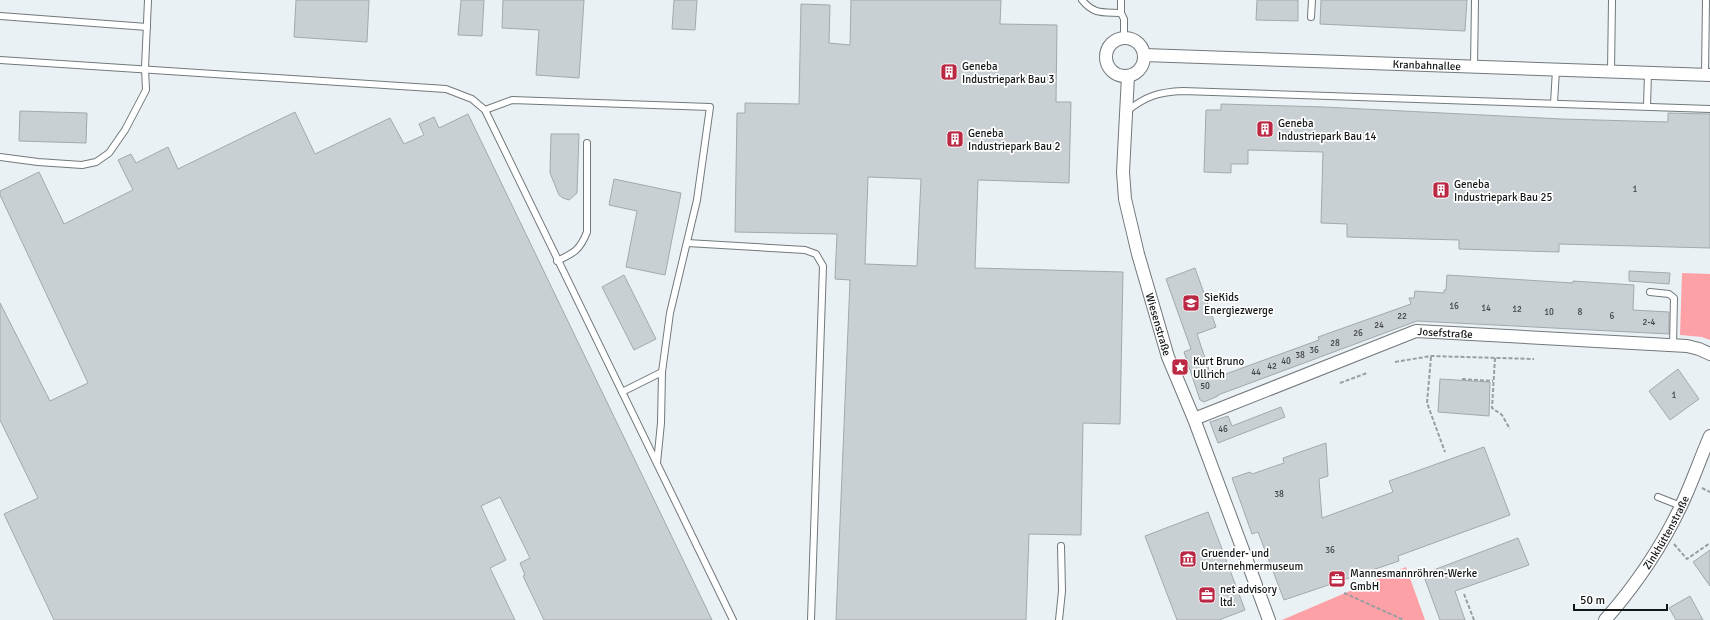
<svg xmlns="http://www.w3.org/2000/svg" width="1710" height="620" viewBox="0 0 1710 620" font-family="Signika,sans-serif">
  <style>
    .green { fill: #fea1a6 }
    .building { fill: #c9d0d4; stroke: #a2a9ac; fill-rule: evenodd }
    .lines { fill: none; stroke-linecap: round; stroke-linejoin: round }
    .lane-casing { stroke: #72787b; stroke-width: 8 }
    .street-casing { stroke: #72787b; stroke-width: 14 }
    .path { stroke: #989ea1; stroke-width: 2; stroke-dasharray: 4 2; stroke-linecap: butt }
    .lane { stroke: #fff; stroke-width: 6 }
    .street { stroke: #fff; stroke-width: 12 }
    .labels { text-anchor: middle; stroke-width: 3.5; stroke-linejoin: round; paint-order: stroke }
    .number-label { font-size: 9px; fill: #404446 }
    .street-label { font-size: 11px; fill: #131617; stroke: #fff }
    .poi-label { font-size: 11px; fill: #131617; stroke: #fff; text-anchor: start }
  </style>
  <rect width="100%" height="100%" fill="#eaf1f5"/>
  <g class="green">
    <polygon points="1682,273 1710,274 1710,340 1702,337 1680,335"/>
    <polygon points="1406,567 1425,620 1282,620"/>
  </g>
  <g class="building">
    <polygon points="296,0 369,0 367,42 294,37"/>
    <polygon points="461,0 484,0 482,36 458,35"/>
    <polygon points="503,0 584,0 579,78 536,75 539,30 502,28"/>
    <polygon points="674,0 697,0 695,30 672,29"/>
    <path d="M 851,0 L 1001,0 L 1000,24 L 1057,25 L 1056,102 L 1071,102 L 1069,183 L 978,180 L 975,268 L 1123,272 L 1120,424 L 1083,423 L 1081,535 L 1029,534 L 1026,620 L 836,620 L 850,280 L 835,279 L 837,234 L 735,232 L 737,113 L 745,113 L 745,103 L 799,104 L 801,4 L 830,5 L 829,43 L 850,45 ZM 868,177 L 921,179 L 917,266 L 865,264 Z"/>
    <polygon points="1257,0 1298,0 1298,21 1256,20"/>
    <polygon points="1321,0 1467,0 1465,31 1320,24"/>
    <polygon points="1221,104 1324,107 1562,119 1668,122 1668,113 1710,114 1710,248 1559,244 1559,252 1459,249 1459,240 1347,237 1347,224 1321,223 1323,152 1248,150 1248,164 1231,164 1231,173 1204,172 1206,110 1221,110"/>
    <polygon points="20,111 87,113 86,143 19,141"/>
    <polygon points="295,112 315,154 390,118 404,144 424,135 419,124 434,117 439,128 468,114 712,620 544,620 523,576 525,575 520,563 530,558 500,497 481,506 506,560 490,568 515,620 54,620 4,514 38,498 0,420 0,303 50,401 88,383 0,195 0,191 39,172 64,224 133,190 118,160 131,154 136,163 168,147 178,169"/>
    <polygon points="551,134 579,134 577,193 569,200 563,198 559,195 550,173"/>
    <polygon points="614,179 681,193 665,275 626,267 637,211 609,205"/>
    <polygon points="1195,268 1216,327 1197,334 1212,379 1319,340 1318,337 1411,304 1409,298 1414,298 1415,291 1444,293 1444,290 1446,290 1447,275 1573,283 1573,281 1634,285 1633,310 1669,312 1669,334 1417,321 1218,395 1218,396 1204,402 1200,400 1184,352 1191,349 1166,279"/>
    <polygon points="1629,271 1670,273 1669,284 1629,281"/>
    <polygon points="624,275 656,339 634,350 602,287"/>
    <polygon points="1678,369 1699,399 1670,420 1649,391"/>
    <polygon points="1440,379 1490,382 1489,416 1438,412"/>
    <polygon points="1281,407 1285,417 1218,443 1210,422 1228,416 1232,426"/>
    <polygon points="1326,443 1328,476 1319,479 1322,518 1393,492 1389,481 1484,447 1510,515 1398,556 1399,561 1284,600 1258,532 1252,534 1232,478 1250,472 1252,474 1284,463 1283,458"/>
    <polygon points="1208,512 1245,610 1219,620 1177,620 1145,536"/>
    <polygon points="1518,538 1529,565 1455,591 1465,620 1440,620 1423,574"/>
    <polygon points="1710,550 1710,586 1693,562"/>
    <polygon points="1690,596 1703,620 1676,620 1669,608"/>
  </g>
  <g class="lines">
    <g class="lane-casing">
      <g id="lane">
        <path d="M 1082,0 C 1094,15 1103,12 1121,13"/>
        <polyline points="1121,0 1121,13 1124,19 1124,38"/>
        <polyline points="0,16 147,27"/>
        <polyline points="1311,17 1312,0"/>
        <polyline points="0,60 446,89 472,99 485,110 733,620"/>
        <polyline points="1474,67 1475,0"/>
        <polyline points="1611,72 1612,0"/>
        <polyline points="1705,75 1706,0"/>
        <polyline points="1554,103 1556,70"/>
        <polyline points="1647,106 1648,73"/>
        <polyline points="485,110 512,100 710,107 697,200 670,313 662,372 661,423 657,463"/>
        <path d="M 1127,111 C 1146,96 1159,92 1183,91 L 1710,109"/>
        <polyline points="0,157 38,162 82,165 96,162 109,153 125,130 146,90 145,68 148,0"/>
        <polyline points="687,243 805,250 816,254 823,266 811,620"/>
        <path d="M 557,261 C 574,253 580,250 587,232 L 587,143"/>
        <polyline points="1650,292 1669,294 1674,298 1673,345"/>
        <polyline points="622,392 662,372"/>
        <polyline points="1658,497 1681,506"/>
        <polyline points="1059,620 1062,591 1061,546"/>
      </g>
    </g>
    <g class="street-casing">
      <g id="street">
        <circle cx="1125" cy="57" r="19"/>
        <path id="s1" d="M 1144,55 L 1710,75"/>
        <path id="s2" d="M 1128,76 L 1123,172 L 1125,199 L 1138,254 L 1168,357 L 1194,419 L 1256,585"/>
        <path id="s3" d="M 1194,419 L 1416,331 L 1687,346 L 1699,349 L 1710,354"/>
        <polyline points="1259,593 1269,620"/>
        <path id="s4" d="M 1605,620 C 1635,586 1661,548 1681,506 C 1692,483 1700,459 1710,436"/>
      </g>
    </g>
    <g class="path">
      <polyline points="1431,357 1427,403 1445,452"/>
      <polyline points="1495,358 1492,408 1502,415 1510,429"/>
      <polyline points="1395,362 1431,356 1534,359"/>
      <polyline points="1462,379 1493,381"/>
      <polyline points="1340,383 1367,373"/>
      <polyline points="1702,488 1710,492"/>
      <polyline points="1674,544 1687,559 1710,543"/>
      <polyline points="1344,593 1404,620"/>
      <polyline points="1464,594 1474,620"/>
    </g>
    <use href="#lane" class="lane"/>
    <use href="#street" class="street"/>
  </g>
  <defs>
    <g id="building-square" transform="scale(0.9)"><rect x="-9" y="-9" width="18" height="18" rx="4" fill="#ba2843" stroke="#fff"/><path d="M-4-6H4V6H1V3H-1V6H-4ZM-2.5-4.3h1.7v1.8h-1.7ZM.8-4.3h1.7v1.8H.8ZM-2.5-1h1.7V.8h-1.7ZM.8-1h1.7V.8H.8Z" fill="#fff"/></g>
    <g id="school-square" transform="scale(0.9)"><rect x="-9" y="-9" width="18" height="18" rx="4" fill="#ba2843" stroke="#fff"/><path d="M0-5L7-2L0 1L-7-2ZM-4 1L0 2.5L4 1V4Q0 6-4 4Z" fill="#fff"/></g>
    <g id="sight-square" transform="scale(0.9)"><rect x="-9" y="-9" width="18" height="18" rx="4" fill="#ba2843" stroke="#fff"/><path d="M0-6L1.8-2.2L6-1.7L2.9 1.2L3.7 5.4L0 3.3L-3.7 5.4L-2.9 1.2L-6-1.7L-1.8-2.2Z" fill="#fff"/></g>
    <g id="museum-square" transform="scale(0.9)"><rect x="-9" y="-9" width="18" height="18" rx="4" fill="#ba2843" stroke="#fff"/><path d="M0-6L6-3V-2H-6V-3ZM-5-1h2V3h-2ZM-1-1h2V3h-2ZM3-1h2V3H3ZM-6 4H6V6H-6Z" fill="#fff"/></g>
    <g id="office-square" transform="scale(0.9)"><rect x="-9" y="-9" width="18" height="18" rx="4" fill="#ba2843" stroke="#fff"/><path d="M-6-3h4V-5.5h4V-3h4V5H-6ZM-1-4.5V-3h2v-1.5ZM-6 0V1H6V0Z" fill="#fff"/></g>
  </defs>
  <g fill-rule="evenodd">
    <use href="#building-square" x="949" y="72"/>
    <use href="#building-square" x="1265" y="129"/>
    <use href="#building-square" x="955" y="139"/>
    <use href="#building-square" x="1441" y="190"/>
    <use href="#school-square" x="1191" y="303"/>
    <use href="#sight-square" x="1180" y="367"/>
    <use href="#museum-square" x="1188" y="559"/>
    <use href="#office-square" x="1337" y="579"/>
    <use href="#office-square" x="1207" y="595"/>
  </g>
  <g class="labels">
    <g class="number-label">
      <text x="1635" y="192">1</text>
      <text x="1454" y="309">16</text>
      <text x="1486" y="311">14</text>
      <text x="1517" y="312">12</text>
      <text x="1549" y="315">10</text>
      <text x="1580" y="315">8</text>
      <text x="1402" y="319">22</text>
      <text x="1612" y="319">6</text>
      <text x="1649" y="325">2-4</text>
      <text x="1379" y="328">24</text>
      <text x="1358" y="336">26</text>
      <text x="1335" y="346">28</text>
      <text x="1314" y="353">36</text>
      <text x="1300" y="358">38</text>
      <text x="1286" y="364">40</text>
      <text x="1272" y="369">42</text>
      <text x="1256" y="375">44</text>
      <text x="1205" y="389">50</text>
      <text x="1674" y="398">1</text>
      <text x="1223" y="432">46</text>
      <text x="1279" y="497">38</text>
      <text x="1330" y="553">36</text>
    </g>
    <g class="street-label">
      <text dy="4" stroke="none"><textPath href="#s1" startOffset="283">Kranbahnallee</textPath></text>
      <text dy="4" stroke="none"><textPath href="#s2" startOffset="253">Wiesenstraße</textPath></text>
      <text dy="4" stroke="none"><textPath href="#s3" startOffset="268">Josefstraße</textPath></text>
      <text dy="4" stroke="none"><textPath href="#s4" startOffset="107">Zinkhüttenstraße</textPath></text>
    </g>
    <g class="poi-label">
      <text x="962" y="70">Geneba<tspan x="962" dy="13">Industriepark Bau 3</tspan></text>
      <text x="1278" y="127">Geneba<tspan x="1278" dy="13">Industriepark Bau 14</tspan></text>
      <text x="968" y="137">Geneba<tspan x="968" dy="13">Industriepark Bau 2</tspan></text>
      <text x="1454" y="188">Geneba<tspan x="1454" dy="13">Industriepark Bau 25</tspan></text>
      <text x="1204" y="301">SieKids<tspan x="1204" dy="13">Energiezwerge</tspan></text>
      <text x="1193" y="365">Kurt Bruno<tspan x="1193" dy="13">Ullrich</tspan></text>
      <text x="1201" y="557">Gruender- und<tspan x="1201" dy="13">Unternehmermuseum</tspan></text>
      <text x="1350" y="577">Mannesmannröhren-Werke<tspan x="1350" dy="13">GmbH</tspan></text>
      <text x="1220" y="593">net advisory<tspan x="1220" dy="13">ltd.</tspan></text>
    </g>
  </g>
  <path d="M1574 604v6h93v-6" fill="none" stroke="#131617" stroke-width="2"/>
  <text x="1580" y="604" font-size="12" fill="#131617" stroke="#ffffff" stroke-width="3" paint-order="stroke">50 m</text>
</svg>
